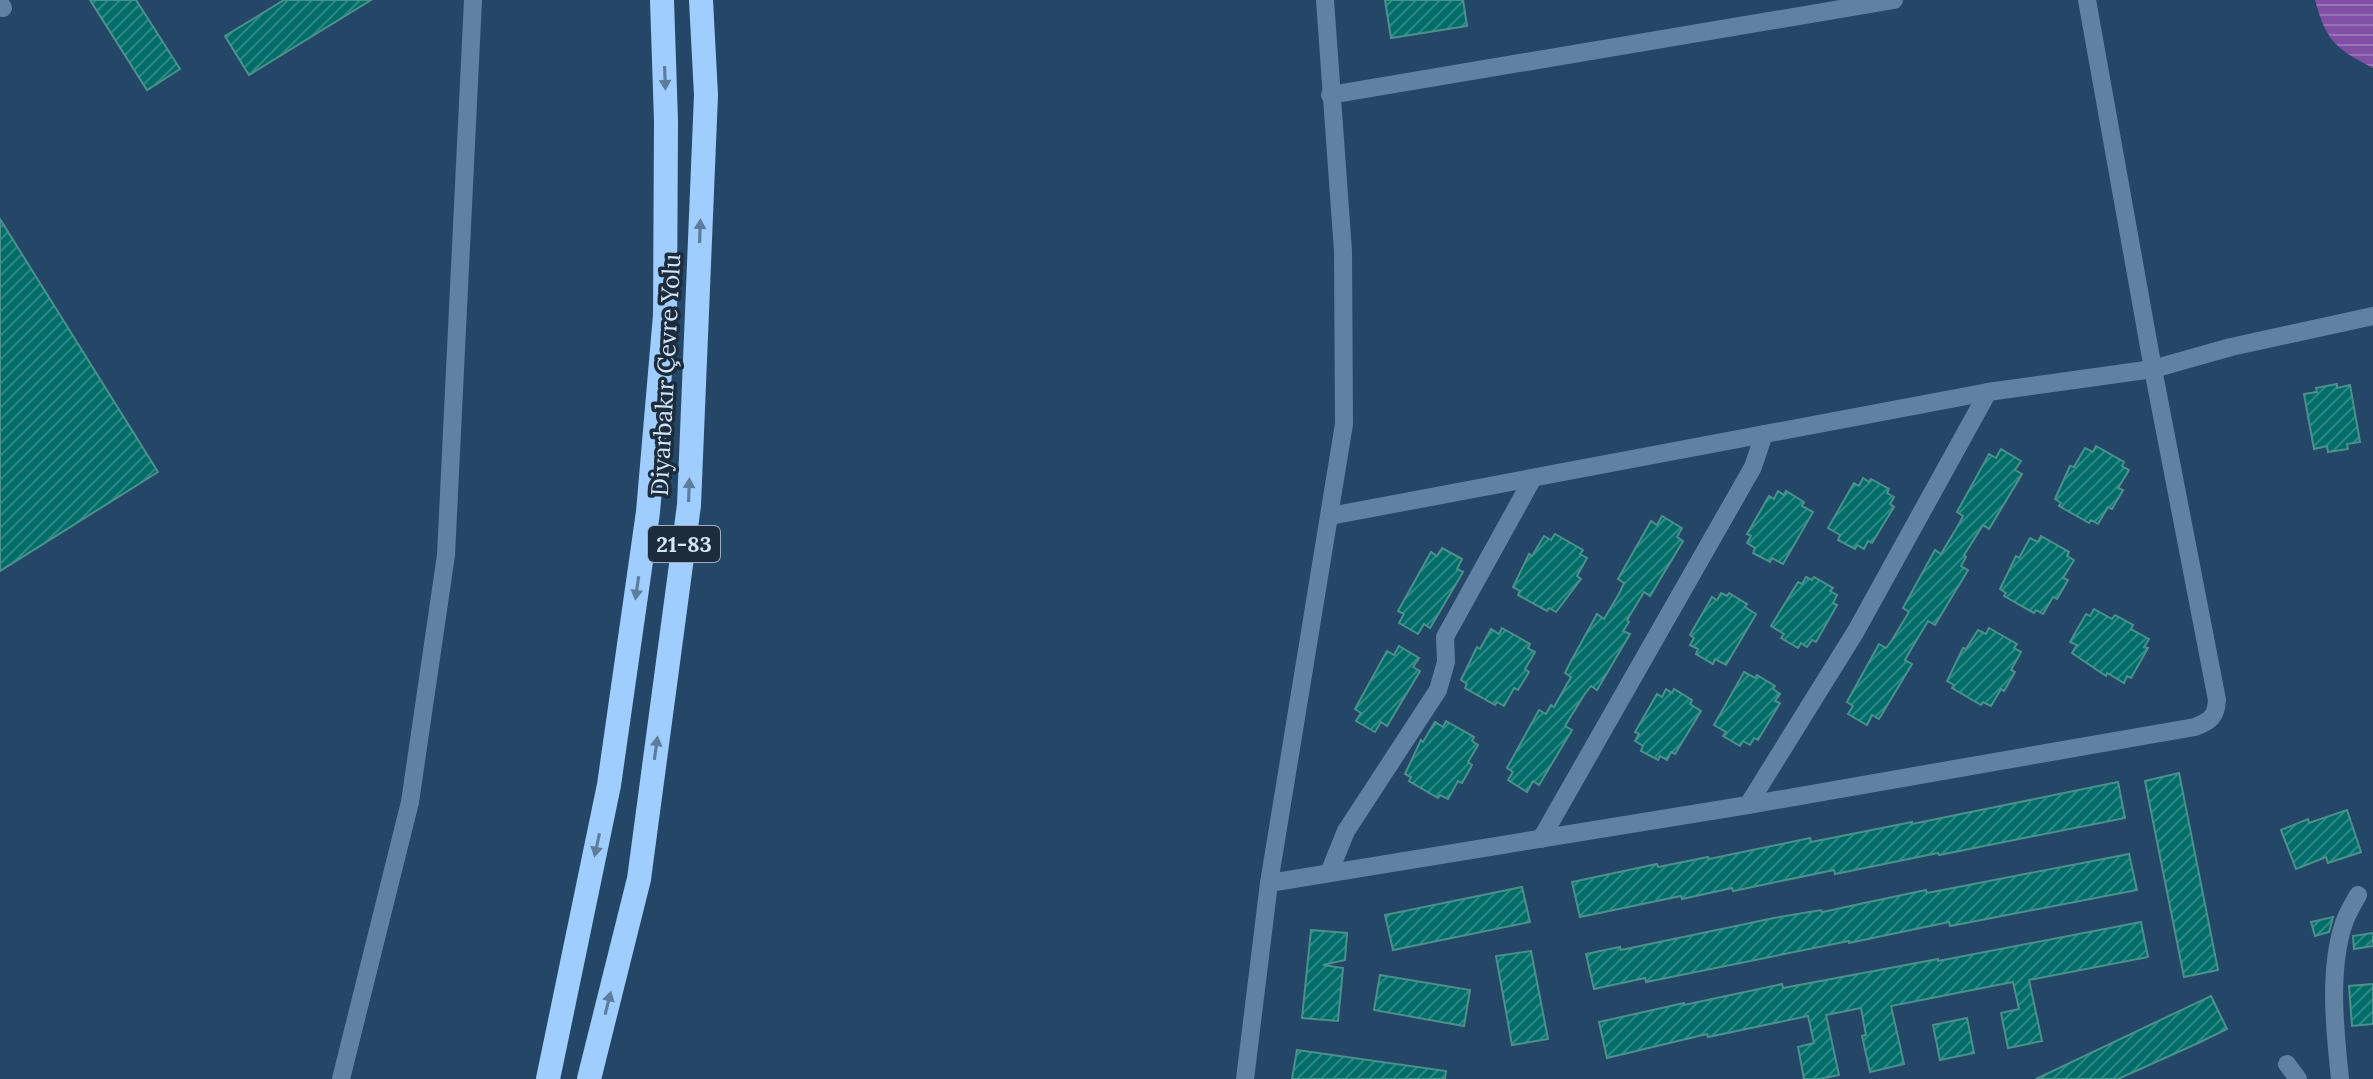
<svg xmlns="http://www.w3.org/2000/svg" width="2373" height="1079" viewBox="0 0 2373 1079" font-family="Lora,serif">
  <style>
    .water { fill: url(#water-rules) }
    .building { fill: url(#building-hatch); stroke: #4c908b; stroke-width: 2 }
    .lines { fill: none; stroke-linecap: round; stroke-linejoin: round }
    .minor { stroke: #6081a2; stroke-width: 18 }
    .highway { stroke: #9fcefe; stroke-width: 24 }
    .oneway { fill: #5e7d9d }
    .labels { text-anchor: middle; stroke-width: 7; stroke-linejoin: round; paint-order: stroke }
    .shield { fill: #1d2c3c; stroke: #9caec1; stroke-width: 2 }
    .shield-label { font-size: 22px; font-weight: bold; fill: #d2e6fa }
    .street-label { font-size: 24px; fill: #d2e6fa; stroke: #1d2c3c }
  </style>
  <defs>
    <pattern id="water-rules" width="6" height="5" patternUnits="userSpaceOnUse" patternTransform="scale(2)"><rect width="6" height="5" fill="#814fa5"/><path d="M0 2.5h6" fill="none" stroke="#9871b7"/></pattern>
    <pattern id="building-hatch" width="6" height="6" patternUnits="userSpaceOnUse" patternTransform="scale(2)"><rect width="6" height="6" fill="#006d68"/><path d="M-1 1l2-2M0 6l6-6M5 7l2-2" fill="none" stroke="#308986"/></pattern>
  </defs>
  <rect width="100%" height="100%" fill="#244768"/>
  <path class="water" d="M 2315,0 L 2373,0 L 2373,68 C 2336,49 2326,41 2315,0 Z"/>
  <g class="building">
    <polygon points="90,0 136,0 180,69 147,90"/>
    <polygon points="284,0 371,0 249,75 225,36"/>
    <polygon points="1385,0 1463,0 1467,26 1391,38"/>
    <polygon points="0,219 158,472 0,571"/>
    <polygon points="2337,384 2337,388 2350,385 2360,442 2347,444 2348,449 2328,452 2327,446 2314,449 2304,394 2317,392 2316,388"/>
    <polygon points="2096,446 2124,462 2122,466 2129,470 2118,488 2123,490 2112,509 2108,507 2098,524 2091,520 2089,523 2059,506 2061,503 2055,499 2070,466 2074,467 2085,448 2093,452"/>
    <polygon points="2001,449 2021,461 2015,470 2022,474 1989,529 1983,525 1964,555 1966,557 1961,566 1968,570 1935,625 1928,621 1910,651 1905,660 1912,664 1879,719 1872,715 1867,725 1848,714 1853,706 1847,702 1879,644 1886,648 1892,640 1909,612 1903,608 1935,550 1941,554 1959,524 1963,516 1957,512 1989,454 1996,458"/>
    <polygon points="1863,478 1869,482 1871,479 1889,489 1887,493 1894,497 1890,504 1894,507 1872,543 1868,541 1864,549 1857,545 1855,549 1838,540 1840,535 1828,528 1854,483 1859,486"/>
    <polygon points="1778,491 1784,495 1786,491 1804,502 1802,506 1813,512 1783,564 1772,558 1770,562 1753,553 1755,548 1747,543 1751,536 1747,534 1769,496 1774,499"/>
    <polygon points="1662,516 1682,528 1677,537 1683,541 1650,596 1644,592 1627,620 1629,622 1623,631 1630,634 1597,690 1591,686 1584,695 1565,726 1572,730 1539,785 1533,781 1527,792 1508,780 1513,772 1507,768 1539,710 1546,714 1551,705 1554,707 1571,677 1565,673 1570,663 1597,614 1604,619 1620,592 1624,583 1618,579 1651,521 1657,525"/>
    <polygon points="1555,534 1583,550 1580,554 1587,558 1577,576 1581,579 1556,612 1549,608 1547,611 1518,595 1520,591 1513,587 1529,554 1532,556 1544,536 1551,540"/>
    <polygon points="2041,536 2069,552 2067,556 2074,560 2063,578 2068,580 2057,599 2053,597 2043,614 2036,610 2034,613 2004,596 2006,593 2000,589 2016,556 2019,558 2030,538 2038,542"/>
    <polygon points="1442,548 1462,559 1457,569 1463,572 1430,628 1424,624 1418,634 1399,623 1404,614 1398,611 1431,552 1437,556"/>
    <polygon points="1806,577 1812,580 1814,577 1833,588 1830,591 1837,595 1833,603 1837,605 1816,642 1812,640 1807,647 1801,643 1798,648 1781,638 1784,634 1771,626 1798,582 1802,584"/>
    <polygon points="1721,593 1727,596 1729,593 1747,604 1745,607 1756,614 1726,665 1715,659 1713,664 1696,654 1698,649 1690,645 1694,638 1690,635 1712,597 1717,600"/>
    <polygon points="2094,609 2112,619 2115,615 2133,625 2131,629 2149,639 2144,647 2148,648 2131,678 2127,676 2124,683 2107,673 2106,676 2072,653 2077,645 2070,642 2086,614 2090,616"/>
    <polygon points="1502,628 1530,644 1528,648 1535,652 1525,669 1529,672 1518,690 1514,688 1504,706 1497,702 1495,705 1465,688 1467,684 1461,680 1477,647 1480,649 1491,629 1499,634"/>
    <polygon points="1989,628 2017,644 2014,648 2021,652 2011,670 2015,672 2004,691 2001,689 1991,706 1983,702 1981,705 1952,688 1954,685 1947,681 1963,648 1966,649 1978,630 1986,634"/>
    <polygon points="1399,646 1419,658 1413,667 1420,671 1387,726 1381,722 1375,732 1356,721 1361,713 1355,709 1387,651 1394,655"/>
    <polygon points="1744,672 1755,678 1757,675 1775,686 1773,689 1780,694 1775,701 1780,703 1758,740 1754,738 1750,745 1743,741 1740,746 1723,736 1726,732 1714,725"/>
    <polygon points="1666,689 1672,693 1674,689 1692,700 1690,704 1701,711 1675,754 1671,752 1667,760 1660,756 1658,760 1641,751 1643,746 1635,741 1639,734 1635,732 1657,694 1662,697"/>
    <polygon points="1446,721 1474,737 1472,741 1478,745 1468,762 1472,765 1462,783 1458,781 1448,799 1440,795 1438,798 1409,781 1411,777 1405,774 1421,740 1423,742 1435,722 1443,727"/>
    <polygon points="2179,773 2218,970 2184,977 2145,781"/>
    <polygon points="2118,782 2125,818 1939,855 1938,853 1835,874 1834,870 1733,891 1732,888 1682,899 1681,896 1580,917 1572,882 1657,864 1658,867 1708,857 1709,859 1810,838 1811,842 1912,822 1912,824"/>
    <polygon points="2347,810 2361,852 2328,863 2326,857 2296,869 2281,830 2308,819 2309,823"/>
    <polygon points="2129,854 2137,890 1950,926 1949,922 1849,943 1849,941 1646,982 1645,978 1594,989 1586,954 1620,947 1621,950 1774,918 1821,910 1822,912 1926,890 1927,893"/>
    <polygon points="1522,887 1530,922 1393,950 1385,915"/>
    <polygon points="2333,917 2329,932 2315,936 2311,922"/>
    <polygon points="2141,922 2148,957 2029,980 2042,1041 2008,1048 2001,1013 2019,1009 2013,982 1891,1006 1904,1064 1870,1072 1862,1036 1866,1035 1861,1008 1826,1015 1839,1075 1819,1079 1804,1079 1798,1047 1814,1043 1808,1016 1708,1037 1707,1034 1607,1058 1599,1022 1684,1003 1684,1005 1782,984 1783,988 1938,959 1938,961"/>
    <polygon points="1311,930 1347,933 1345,960 1323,965 1343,968 1338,1021 1302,1018"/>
    <polygon points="2373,933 2373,946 2354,949 2353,936"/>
    <polygon points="1531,951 1548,1039 1512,1045 1496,956"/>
    <polygon points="1380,975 1470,990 1464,1026 1374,1010"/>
    <polygon points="2373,984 2373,1024 2352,1026 2349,986"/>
    <polygon points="2211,996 2227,1029 2196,1044 2118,1079 2036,1079"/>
    <polygon points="1967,1018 1974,1053 1940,1060 1933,1025"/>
    <polygon points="1297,1050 1446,1071 1445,1079 1292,1079"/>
  </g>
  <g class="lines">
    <g class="minor">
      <polyline points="2087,0 2153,369 2231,347 2373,316"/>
      <polyline points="0,3 3,8"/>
      <polyline points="1330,95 1894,0"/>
      <polyline points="1748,805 1856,631 1988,392"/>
      <polyline points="1541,839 1753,467 1764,434"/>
      <polyline points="1329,873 1346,831 1438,690 1446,662 1445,637 1533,478"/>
      <path d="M 1269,883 L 1748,805 L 2195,727 C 2210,721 2216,717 2217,700 L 2153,369 L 1988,392 L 1330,516"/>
      <polyline points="2287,1064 2298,1079"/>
      <polyline points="341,1079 410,802 446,555 473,0"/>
      <polyline points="1245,1079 1269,883 1344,424 1343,251 1325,0"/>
      <path d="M 2340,1079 C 2335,1031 2328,970 2344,923 C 2347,914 2353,904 2358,895"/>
    </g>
    <g class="highway">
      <polyline points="548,1079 609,785 648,512 665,315 666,121 662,0"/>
      <polyline points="589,1079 639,879 689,505 706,95 701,0"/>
    </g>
  </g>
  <defs><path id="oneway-solid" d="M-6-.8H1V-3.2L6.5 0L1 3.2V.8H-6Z" transform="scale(2)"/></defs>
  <g class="oneway">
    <use href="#oneway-solid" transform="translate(665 78) rotate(88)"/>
    <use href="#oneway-solid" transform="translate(700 231) rotate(-88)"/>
    <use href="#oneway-solid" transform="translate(689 490) rotate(-88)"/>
    <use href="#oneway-solid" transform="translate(637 588) rotate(98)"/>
    <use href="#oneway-solid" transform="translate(656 748) rotate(-82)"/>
    <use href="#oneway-solid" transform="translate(597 845) rotate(102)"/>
    <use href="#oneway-solid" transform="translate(608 1003) rotate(-76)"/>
  </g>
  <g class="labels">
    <rect class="shield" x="648" y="526" width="72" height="36" rx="6"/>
    <g class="shield-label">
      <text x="684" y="552">21-83</text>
    </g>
    <g class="street-label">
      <text transform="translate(666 375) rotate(-87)" y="8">Diyarbakır Çevre Yolu</text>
    </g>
  </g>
</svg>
